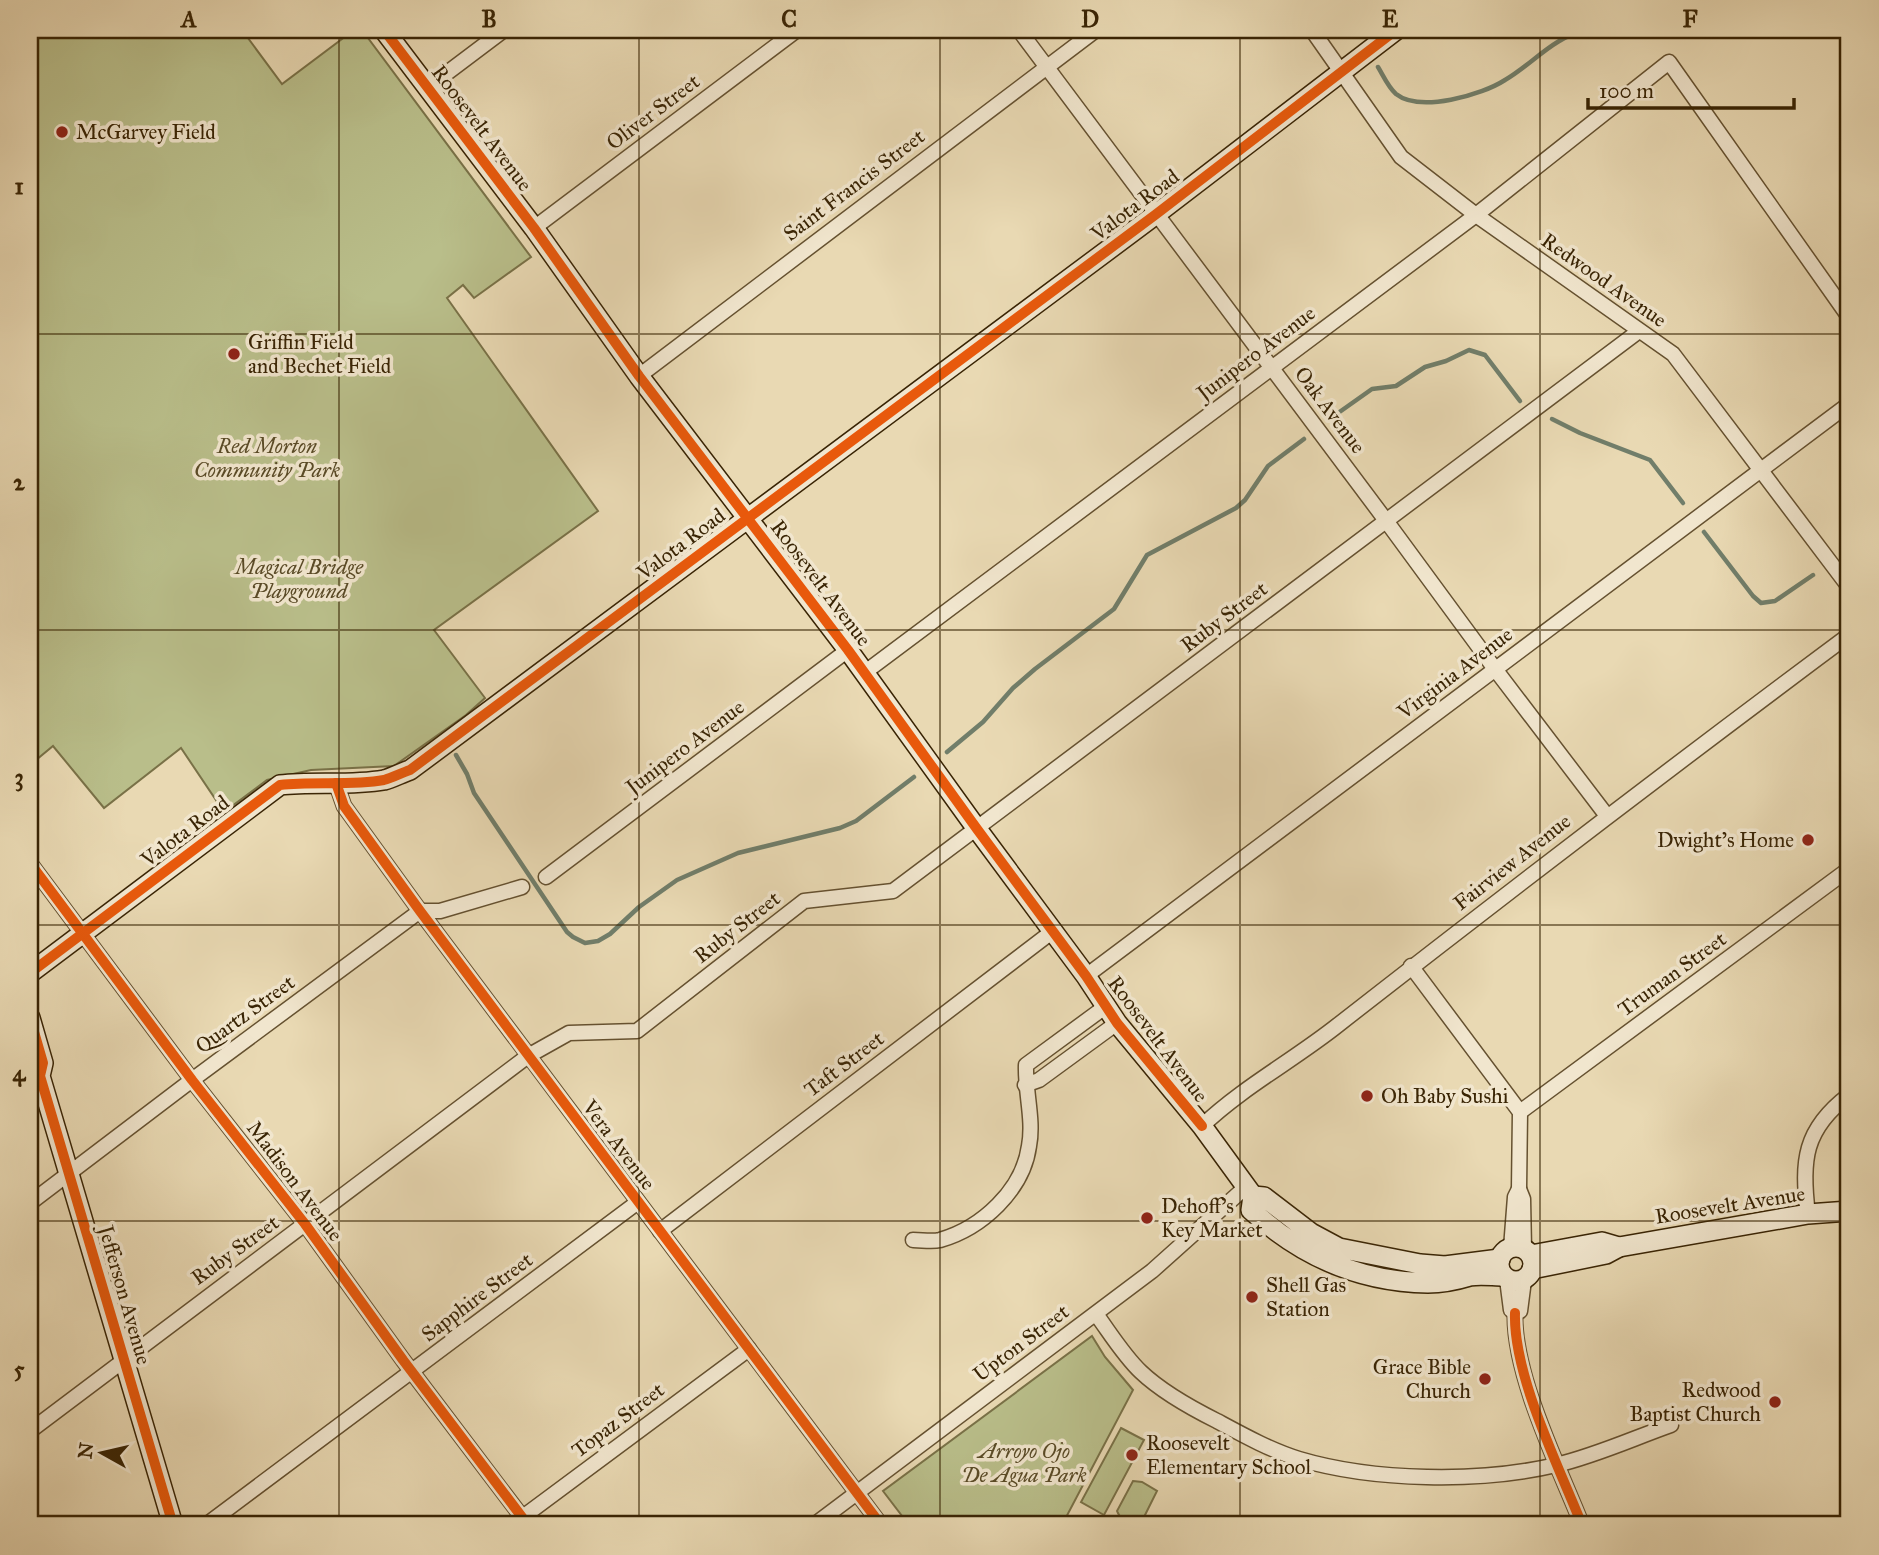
<svg xmlns="http://www.w3.org/2000/svg" width="1879" height="1555" viewBox="0 0 1879 1555" font-family="'IM FELL Great Primer',serif">
  <style>
    .green { fill: #b9be8a; stroke: #797147; stroke-width: 2 }
    .lines { fill: none; stroke-linecap: round; stroke-linejoin: round }
    .stream { stroke: #717e6a; stroke-width: 4.5 }
    .street-casing { stroke: #655130; stroke-width: 17 }
    .secondary-casing { stroke: #392404; stroke-width: 22 }
    .street { stroke: #f1e6ce; stroke-width: 14 }
    .secondary { stroke: #f1e6ce; stroke-width: 19 }
    .cycleway-casing { stroke: #f1e6ce; stroke-width: 15 }
    .cycleway { stroke: #e8590c; stroke-width: 10 }
    .grid { fill: none; stroke: #392404; stroke-width: 2; stroke-opacity: 0.55 }
    .poi-dot { fill: #8f2418; stroke: #f1e6ce; stroke-width: 2.5 }
    .labels { text-anchor: middle; stroke-width: 7; stroke-linejoin: round; paint-order: stroke }
    .street-label { font-size: 21px; fill: #392404; stroke: #f1e6ce }
    .poi-label { font-size: 21px; fill: #392404; stroke: #f1e6ce; text-anchor: start }
    .park-label { font-size: 21px; font-style: italic; fill: #594a26; stroke: #f1e6ce }
    .neatline { fill: none; stroke: #392404; stroke-width: 2.5 }
    .grid-label { font-size: 23px; text-anchor: middle; font-weight: bold; fill: #392404 }
  </style>
  <rect width="100%" height="100%" fill="#e9d9b3"/>
  <filter id="stains"><feTurbulence type="fractalNoise" baseFrequency=".00286" numOctaves="4"/><feColorMatrix values="0 0 0 0 .2 0 0 0 0 .09 0 0 0 0 .02 0 0 0 .5 -.17"/></filter>
  <radialGradient id="worn" r=".72"><stop offset=".6" stop-color="#630" stop-opacity="0"/><stop offset="1" stop-color="#630" stop-opacity=".3"/></radialGradient>
  <g class="green">
    <polygon points="30,30 242,30 282,84 354,30 362,30 531,257 474,298 463,285 447,298 598,511 434,630 485,698 466,715 394,766 311,770 267,780 224,812 181,748 104,808 53,746 30,765"/>
    <polygon points="1092,1336 1105,1357 1133,1390 1062,1525 909,1525 883,1491"/>
    <polygon points="1121,1428 1144,1440 1104,1515 1081,1502"/>
    <path d="M 1133,1481 L 1142,1482 L 1157,1491 L 1142,1521 C 1132,1523 1121,1522 1117,1511 Z"/>
  </g>
  <g class="lines">
    <g class="stream">
      <path d="M 1745,30 C 1759,36 1776,41 1790,30"/>
      <path d="M 1378,67 C 1383,75 1388,87 1396,94 C 1420,113 1482,95 1505,80 C 1534,63 1554,36 1588,30"/>
      <polyline points="1331,418 1372,389 1396,386 1425,367 1446,361 1469,350 1485,355 1520,401"/>
      <polyline points="1552,419 1580,433 1650,460 1683,503"/>
      <polyline points="1704,532 1753,596 1761,603 1775,601 1813,575"/>
      <polyline points="947,752 983,722 1013,688 1035,669 1114,609 1147,555 1236,508 1245,500 1268,466 1304,439"/>
      <polyline points="456,755 467,774 474,793 567,932 573,937 585,943 598,941 610,934 639,907 677,880 738,853 840,828 856,821 914,777"/>
    </g>
    <g class="street-casing">
      <g id="street">
        <polyline points="1019,30 1387,522 1495,669 1607,816"/>
        <polyline points="1312,30 1401,157 1476,215 1673,354 1849,587"/>
        <polyline points="427,88 504,30"/>
        <polyline points="534,228 797,30"/>
        <polyline points="639,376 1096,30"/>
        <polyline points="864,673 1476,215 1669,62 1849,317"/>
        <polyline points="336,783 344,806 420,911 881,1525"/>
        <polyline points="30,863 192,1080 305,1224 403,1360 528,1525"/>
        <polyline points="546,877 848,650"/>
        <polyline points="1411,966 1520,1112 1519,1189"/>
        <polyline points="1086,976 1849,404"/>
        <polyline points="1025,1085 1039,1080 1117,1023"/>
        <polyline points="1520,1112 1849,869"/>
        <path d="M 1202,1126 C 1243,1087 1294,1060 1338,1025 C 1507,893 1677,763 1849,635"/>
        <polyline points="30,1203 192,1080 420,911 440,911 522,887"/>
        <path d="M 1808,1214 C 1801,1161 1804,1129 1849,1095"/>
        <polyline points="660,1231 1053,931"/>
        <path d="M 913,1240 C 922,1240 932,1242 940,1240 C 982,1228 1023,1190 1029,1146 C 1034,1120 1025,1092 1026,1065 L 1105,1007"/>
        <polyline points="1511,1248 1515,1197 1519,1189 1523,1199 1524,1249"/>
        <polyline points="1507,1279 1511,1310 1515,1313 1520,1311 1524,1280"/>
        <path d="M 1515,1313 C 1513,1375 1559,1467 1582,1525"/>
        <path d="M 1096,1314 C 1110,1333 1124,1356 1141,1372 C 1161,1391 1193,1409 1217,1421 C 1243,1435 1270,1450 1299,1459 C 1373,1481 1480,1483 1556,1465 C 1595,1456 1634,1438 1671,1425"/>
        <polyline points="30,1431 528,1056 569,1033 637,1031 804,901 893,891 1639,331"/>
        <polyline points="206,1525 638,1202"/>
        <polyline points="512,1525 749,1349"/>
        <polyline points="814,1525 1152,1271 1247,1186"/>
      </g>
    </g>
    <g class="secondary-casing">
      <g id="secondary">
        <polyline points="384,30 534,228 639,376 848,650 977,829 1086,976 1117,1023 1202,1126 1253,1196"/>
        <path d="M 30,973 L 280,785 C 314,781 350,786 384,780 C 392,778 401,773 410,770 L 1155,215 L 1396,30"/>
        <polyline points="30,1018 43,1063 40,1076 173,1525"/>
        <circle cx="1516" cy="1264" r="17"/>
        <polyline points="1619,1247 1808,1214 1849,1211"/>
        <polyline points="1531,1255 1602,1242 1619,1247 1606,1254 1532,1269"/>
        <path d="M 1500,1259 L 1445,1266 L 1420,1264 L 1339,1248 L 1311,1233 L 1264,1197 L 1253,1196 L 1251,1210 C 1301,1256 1359,1282 1428,1283 C 1442,1283 1457,1280 1470,1276 C 1480,1274 1493,1276 1503,1276"/>
      </g>
    </g>
    <use href="#street" class="street"/>
    <use href="#secondary" class="secondary"/>
    <g class="cycleway-casing">
      <g id="cycleway">
        <polyline points="384,30 534,228 639,376 848,650 977,829 1086,976 1117,1023 1202,1126"/>
        <polyline points="336,783 344,806 420,911 881,1525"/>
        <polyline points="30,863 192,1080 305,1224 403,1360 528,1525"/>
        <path d="M 30,973 L 280,785 C 314,781 350,786 384,780 C 392,778 401,773 410,770 L 1155,215 L 1396,30"/>
        <polyline points="30,1018 43,1063 40,1076 173,1525"/>
        <path d="M 1515,1313 C 1513,1375 1559,1467 1582,1525"/>
      </g>
    </g>
    <use href="#cycleway" class="cycleway"/>
  </g>
  <path class="grid" d="M 339,30 L 339,1525M 639,30 L 639,1525M 940,30 L 940,1525M 1240,30 L 1240,1525M 1540,30 L 1540,1525M 30,334 L 1849,334M 30,630 L 1849,630M 30,925 L 1849,925M 30,1221 L 1849,1221"/>
  <g class="poi-dot">
    <circle cx="62" cy="132" r="7"/>
    <circle cx="234" cy="354" r="7"/>
    <circle cx="1808" cy="840" r="7"/>
    <circle cx="1367" cy="1096" r="7"/>
    <circle cx="1147" cy="1218" r="7"/>
    <circle cx="1252" cy="1297" r="7"/>
    <circle cx="1485" cy="1379" r="7"/>
    <circle cx="1775" cy="1402" r="7"/>
    <circle cx="1132" cy="1455" r="7"/>
  </g>
  <g class="labels">
    <g class="street-label">
      <text transform="translate(653 112) rotate(-37)" y="7">Oliver Street</text>
      <text transform="translate(482 128) rotate(53)" y="7">Roosevelt Avenue</text>
      <text transform="translate(854 185) rotate(-37)" y="7">Saint Francis Street</text>
      <text transform="translate(1135 205) rotate(-37)" y="7">Valota Road</text>
      <text transform="translate(1604 280) rotate(35)" y="7">Redwood Avenue</text>
      <text transform="translate(1256 353) rotate(-37)" y="7">Junipero Avenue</text>
      <text transform="translate(1330 410) rotate(53)" y="7">Oak Avenue</text>
      <text transform="translate(681 544) rotate(-37)" y="7">Valota Road</text>
      <text transform="translate(821 583) rotate(53)" y="7">Roosevelt Avenue</text>
      <text transform="translate(1224 617) rotate(-37)" y="7">Ruby Street</text>
      <text transform="translate(1455 673) rotate(-37)" y="7">Virginia Avenue</text>
      <text transform="translate(685 747) rotate(-37)" y="7">Junipero Avenue</text>
      <text transform="translate(185 831) rotate(-37)" y="7">Valota Road</text>
      <text transform="translate(1512 862) rotate(-38)" y="7">Fairview Avenue</text>
      <text transform="translate(737 927) rotate(-38)" y="7">Ruby Street</text>
      <text transform="translate(1672 974) rotate(-36)" y="7">Truman Street</text>
      <text transform="translate(245 1014) rotate(-36)" y="7">Quartz Street</text>
      <text transform="translate(1158 1039) rotate(53)" y="7">Roosevelt Avenue</text>
      <text transform="translate(844 1064) rotate(-37)" y="7">Taft Street</text>
      <text transform="translate(619 1145) rotate(53)" y="7">Vera Avenue</text>
      <text transform="translate(295 1181) rotate(53)" y="7">Madison Avenue</text>
      <text transform="translate(1730 1205) rotate(-9)" y="7">Roosevelt Avenue</text>
      <text transform="translate(235 1250) rotate(-36)" y="7">Ruby Street</text>
      <text transform="translate(125 1295) rotate(74)" y="7">Jefferson Avenue</text>
      <text transform="translate(477 1297) rotate(-37)" y="7">Sapphire Street</text>
      <text transform="translate(1021 1343) rotate(-37)" y="7">Upton Street</text>
      <text transform="translate(618 1420) rotate(-37)" y="7">Topaz Street</text>
    </g>
    <g class="poi-label">
      <text x="76" y="139">McGarvey Field</text>
      <text x="248" y="349">Griffin Field<tspan x="248" dy="24">and Bechet Field</tspan></text>
      <text x="1794" y="847" text-anchor="end">Dwight's Home</text>
      <text x="1381" y="1103">Oh Baby Sushi</text>
      <text x="1161" y="1213">Dehoff's<tspan x="1161" dy="24">Key Market</tspan></text>
      <text x="1266" y="1292">Shell Gas<tspan x="1266" dy="24">Station</tspan></text>
      <text x="1471" y="1374" text-anchor="end">Grace Bible<tspan x="1471" dy="24">Church</tspan></text>
      <text x="1761" y="1397" text-anchor="end">Redwood<tspan x="1761" dy="24">Baptist Church</tspan></text>
      <text x="1146" y="1450">Roosevelt<tspan x="1146" dy="24">Elementary School</tspan></text>
    </g>
    <g class="park-label">
      <text x="267" y="453">Red Morton<tspan x="267" dy="24">Community Park</tspan></text>
      <text x="299" y="574">Magical Bridge<tspan x="299" dy="24">Playground</tspan></text>
      <text x="1024" y="1458">Arroyo Ojo<tspan x="1024" dy="24">De Agua Park</tspan></text>
    </g>
  </g>
  <rect width="1879" height="1555" fill="none" stroke="#e9d9b3" stroke-width="77"/>
  <g transform="translate(102 1453) rotate(278)" stroke="#f1e6ce" stroke-width="5" paint-order="stroke">
  <path d="M0-5L12 26L0 18L-12 26Z" fill="#392404"/>
  <text y="-10" font-size="19" font-weight="bold" text-anchor="middle" fill="#392404">N</text>
  </g>
  <path d="M1588 98v10h206v-10" fill="none" stroke="#392404" stroke-width="3.5"/>
  <text x="1599" y="98" font-size="21" fill="#392404" stroke="#f1e6ce" stroke-width="5" paint-order="stroke">100 m</text>
  <rect x="38" y="38" width="1802" height="1478" class="neatline"/>
  <g class="grid-label">
    <text x="189" y="27">A</text>
    <text x="489" y="27">B</text>
    <text x="789" y="27">C</text>
    <text x="1090" y="27">D</text>
    <text x="1390" y="27">E</text>
    <text x="1690" y="27">F</text>
    <text x="19" y="194">1</text>
    <text x="19" y="490">2</text>
    <text x="19" y="785">3</text>
    <text x="19" y="1081">4</text>
    <text x="19" y="1377">5</text>
  </g>
  <rect width="100%" height="100%" filter="url(#stains)"/>
  <rect width="100%" height="100%" fill="url(#worn)"/>
</svg>
